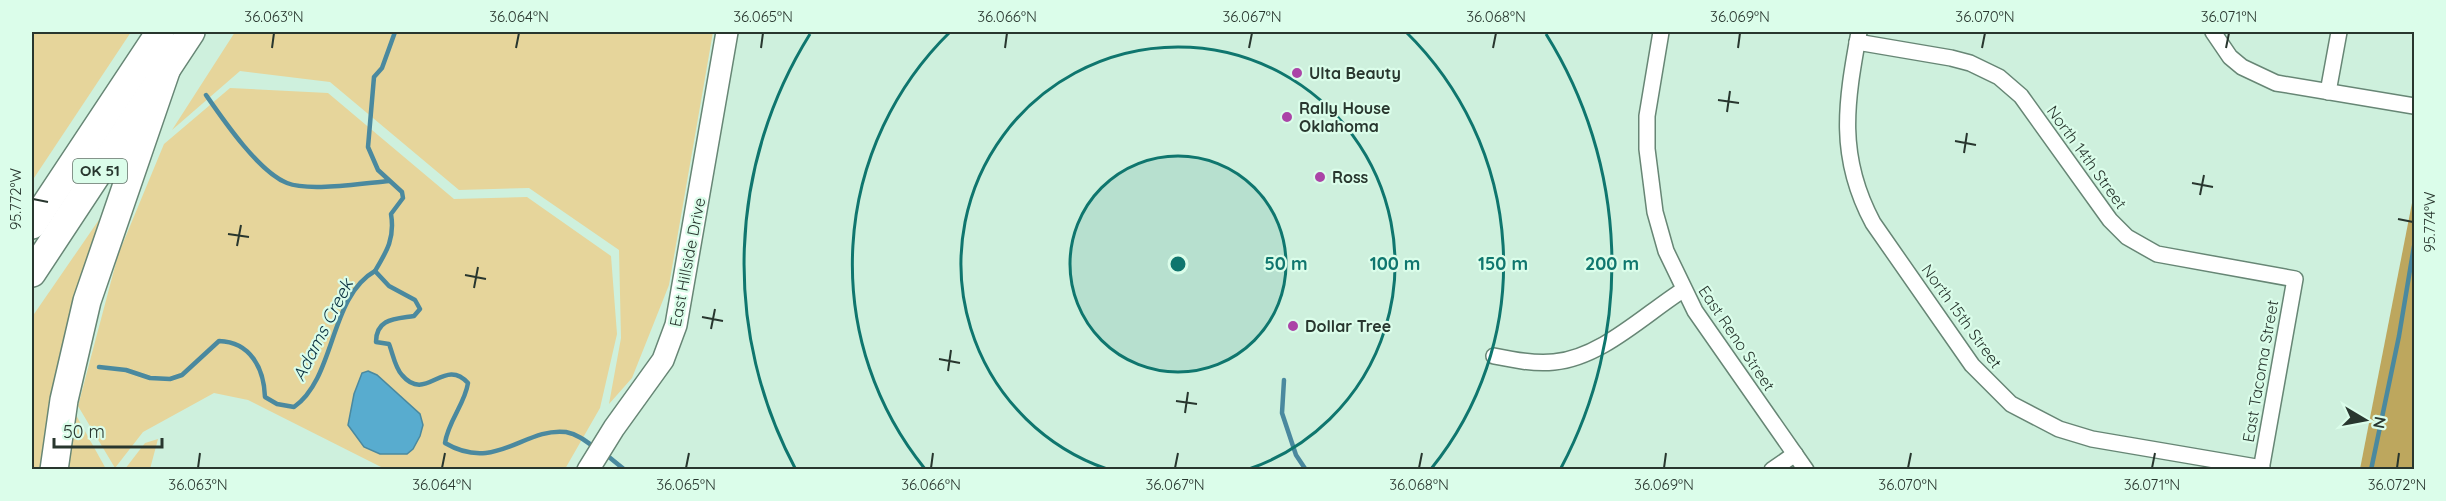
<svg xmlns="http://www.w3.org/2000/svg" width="2446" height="501" viewBox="0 0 2446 501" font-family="Quicksand,sans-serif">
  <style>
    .green { fill: #e6d59b }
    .forest { fill: #bda75e }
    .water { fill: #58accf; stroke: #4a899f; stroke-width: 1.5 }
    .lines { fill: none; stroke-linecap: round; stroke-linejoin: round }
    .stream { stroke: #4a899f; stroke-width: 4.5 }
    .street-casing { stroke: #678675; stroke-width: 18 }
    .secondary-casing { stroke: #678675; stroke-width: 24 }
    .highway-casing { stroke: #678675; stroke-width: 30 }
    .street { stroke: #fff; stroke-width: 15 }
    .secondary { stroke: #fff; stroke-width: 21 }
    .highway { stroke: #fff; stroke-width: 27 }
    .ticks { fill: none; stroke: #28362e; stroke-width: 2 }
    .ring { fill: none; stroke: #0f766e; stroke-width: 3 }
    .poi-dot { fill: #ab44a7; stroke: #dbfdea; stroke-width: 2 }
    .labels { text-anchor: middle; stroke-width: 4.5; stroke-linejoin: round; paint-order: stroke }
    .shield { fill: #dbfdea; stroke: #5e7266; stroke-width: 1.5 }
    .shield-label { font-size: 15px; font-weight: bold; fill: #28362e }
    .poi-label { font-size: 16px; font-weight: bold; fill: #28362e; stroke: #dbfdea; text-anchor: start }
    .street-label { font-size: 16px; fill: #28362e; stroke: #dbfdea }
    .water-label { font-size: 18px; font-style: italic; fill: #0b3242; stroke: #dbfdea }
    .centre { fill: #0f766e; stroke: #dbfdea; stroke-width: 3 }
    .ring-label { font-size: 18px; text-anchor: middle; font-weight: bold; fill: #0f766e; stroke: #dbfdea; stroke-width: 4.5; stroke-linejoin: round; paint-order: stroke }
    .neatline { fill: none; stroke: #28362e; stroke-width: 2 }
    .ticks-label { font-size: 15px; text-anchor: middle; fill: #28362e }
  </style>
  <rect width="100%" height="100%" fill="#cef0dd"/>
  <g class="green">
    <polygon points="32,32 131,32 32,181"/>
    <polygon points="235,32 713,32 669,285 632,378 609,404 621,338 619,250 529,188 459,190 330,82 240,71 172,130"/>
    <polygon points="230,88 328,93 454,199 527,197 611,256 617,334 600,408 565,469 385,469 248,400 214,393 143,432 115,468 78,406 118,255 164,144"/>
    <polygon points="114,198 47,469 32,470 32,317"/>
    <polygon points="76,415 106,469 68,469"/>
    <polygon points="158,439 150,469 125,469 145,443"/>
  </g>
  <polygon class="forest" points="2412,203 2414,203 2414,469 2360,469"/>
  <polygon class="water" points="368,371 377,375 420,414 423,425 420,436 413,449 407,454 380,454 364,447 348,425 354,394 362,373"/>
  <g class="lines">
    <g class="stream">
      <path d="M 206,95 C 224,121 259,172 287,183 C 309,192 365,183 389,181"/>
      <path d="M 375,271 C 387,251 395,238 391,214 L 403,198 L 402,192 L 378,170 L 368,147 L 374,77 L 382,68 L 395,32"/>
      <path d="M 99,367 L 126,370 L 150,378 L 170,379 L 182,375 L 219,341 C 251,342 264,369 265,397 L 277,404 L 294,407 C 336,377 329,297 375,271 L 389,286 L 415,300 L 420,309 L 414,316 C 396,319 376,318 376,342 L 389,344 C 393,354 395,368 402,375 C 426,404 444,356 468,383 C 465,404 448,421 445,443 C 496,473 524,427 566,432 C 577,434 586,441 594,447"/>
      <polyline points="1284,380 1282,413 1296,455 1306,470"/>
      <polyline points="604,453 625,470"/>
      <polyline points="2371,470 2399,336 2414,246"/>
    </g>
    <g class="street-casing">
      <g id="street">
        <polyline points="1661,32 1647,116 1647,149 1655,212 1666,251 1695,311 1806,470"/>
        <path d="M 1859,32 C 1846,103 1837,156 1873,223 L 1972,365 L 2011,404 L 2059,429 L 2092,439 L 2262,468"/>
        <polyline points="2213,32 2230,57 2242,67 2276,83 2414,106"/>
        <polyline points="1857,42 1951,58 1970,63 1999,77 2021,96 2110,220 2127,237 2157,254 2295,279 2261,470"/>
        <polyline points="2328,92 2339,32"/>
        <path d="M 1494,356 C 1514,360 1534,364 1554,362 C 1601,358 1645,314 1683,290"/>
        <polyline points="1772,470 1795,454"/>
      </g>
    </g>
    <g class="secondary-casing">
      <polyline id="secondary" points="588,470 614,428 663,360 676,325 727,32"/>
    </g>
    <g class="highway-casing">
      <g id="highway">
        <polyline points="32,225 160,32"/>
        <polyline points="32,273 191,32"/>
        <polyline points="54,470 64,400 87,301 167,68"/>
      </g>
    </g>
    <use href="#street" class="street"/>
    <use href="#secondary" class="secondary"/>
    <use href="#highway" class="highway"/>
  </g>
  <path class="ticks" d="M 272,48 L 274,33M 516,48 L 519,33M 761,48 L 763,33M 1005,48 L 1007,33M 1249,48 L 1252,33M 1493,48 L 1496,33M 1738,48 L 1740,33M 1982,48 L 1985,33M 2226,48 L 2229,33M 1718,100 L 1739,103M 1727,112 L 1730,91M 1955,141 L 1976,145M 1964,153 L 1967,133M 2192,183 L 2213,187M 2200,195 L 2204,175M 33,199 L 48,202M 2398,219 L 2413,222M 228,234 L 249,237M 237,246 L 241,225M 465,275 L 486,279M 474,288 L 478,267M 702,317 L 723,321M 711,329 L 715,309M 939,359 L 960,363M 948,371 L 951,350M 1176,401 L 1197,404M 1185,413 L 1188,392M 198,468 L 200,453M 442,468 L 445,453M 686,468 L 689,453M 931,468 L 933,453M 1175,468 L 1178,453M 1419,468 L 1422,453M 1664,468 L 1666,453M 1908,468 L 1911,453M 2152,468 L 2155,453M 2397,468 L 2399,453"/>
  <circle cx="1178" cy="264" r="108" fill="#0f766e" fill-opacity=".12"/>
  <g class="ring">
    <circle cx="1178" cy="264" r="108"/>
    <path d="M1107 469A217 217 0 1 1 1249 469"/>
    <path d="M925 469A325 325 0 0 1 950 32M1406 32A325 325 0 0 1 1431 469"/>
    <path d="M795 468A434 434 0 0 1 810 34M1546 34A434 434 0 0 1 1561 468"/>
  </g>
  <g class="poi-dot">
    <circle cx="1297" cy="73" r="6"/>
    <circle cx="1287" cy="117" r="6"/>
    <circle cx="1320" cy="177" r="6"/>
    <circle cx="1293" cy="326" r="6"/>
  </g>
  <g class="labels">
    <rect class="shield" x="73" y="159" width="54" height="24" rx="4.5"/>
    <g class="shield-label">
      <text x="100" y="176">OK 51</text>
    </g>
    <g class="poi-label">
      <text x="1309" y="79">Ulta Beauty</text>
      <text x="1299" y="114">Rally House<tspan x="1299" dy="18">Oklahoma</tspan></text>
      <text x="1332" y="183">Ross</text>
      <text x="1305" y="332">Dollar Tree</text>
    </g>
    <g class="street-label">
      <text transform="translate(2087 157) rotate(54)" y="6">North 14th Street</text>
      <text transform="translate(687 262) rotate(-79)" y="6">East Hillside Drive</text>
      <text transform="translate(1962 316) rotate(54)" y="6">North 15th Street</text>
      <text transform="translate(1737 338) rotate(56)" y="6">East Reno Street</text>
      <text transform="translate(2260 371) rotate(-80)" y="6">East Tacoma Street</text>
    </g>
    <g class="water-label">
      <text transform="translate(323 330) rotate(-63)" y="6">Adams Creek</text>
    </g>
  </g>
  <circle cx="1178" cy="264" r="9" class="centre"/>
  <g class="ring-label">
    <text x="1286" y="270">50 m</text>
    <text x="1395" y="270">100 m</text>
    <text x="1503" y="270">150 m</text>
    <text x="1612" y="270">200 m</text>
  </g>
  <rect width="2446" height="501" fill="none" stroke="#dbfdea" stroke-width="66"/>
  <g transform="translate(2365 420) rotate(100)" stroke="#dbfdea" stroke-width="4.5" paint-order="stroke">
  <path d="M0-4.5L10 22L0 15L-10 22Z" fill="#28362e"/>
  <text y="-9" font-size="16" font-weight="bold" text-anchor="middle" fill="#28362e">N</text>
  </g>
  <path d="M54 438v9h108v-9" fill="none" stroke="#28362e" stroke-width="3"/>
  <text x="63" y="438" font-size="18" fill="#28362e" stroke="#dbfdea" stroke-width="4.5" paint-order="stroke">50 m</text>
  <rect x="33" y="33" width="2380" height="435" class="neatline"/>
  <g class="ticks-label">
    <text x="274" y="22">36.063°N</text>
    <text x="519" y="22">36.064°N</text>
    <text x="763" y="22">36.065°N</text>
    <text x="1007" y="22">36.066°N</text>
    <text x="1252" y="22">36.067°N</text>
    <text x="1496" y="22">36.068°N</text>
    <text x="1740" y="22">36.069°N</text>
    <text x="1985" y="22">36.070°N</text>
    <text x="2229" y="22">36.071°N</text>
    <text transform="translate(16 199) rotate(-90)" y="5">95.772°W</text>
    <text transform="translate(2430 222) rotate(-90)" y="5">95.774°W</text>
    <text x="198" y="490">36.063°N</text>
    <text x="442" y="490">36.064°N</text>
    <text x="686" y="490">36.065°N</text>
    <text x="931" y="490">36.066°N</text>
    <text x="1175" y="490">36.067°N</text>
    <text x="1419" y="490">36.068°N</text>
    <text x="1664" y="490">36.069°N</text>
    <text x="1908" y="490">36.070°N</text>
    <text x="2152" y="490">36.071°N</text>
    <text x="2397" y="490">36.072°N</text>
  </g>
</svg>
